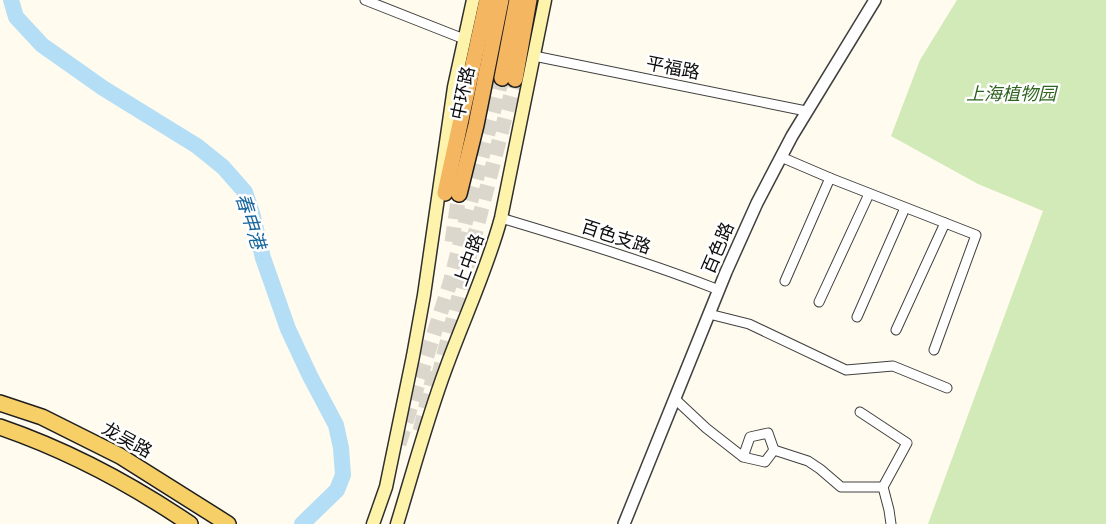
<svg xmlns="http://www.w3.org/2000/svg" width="1106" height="524" viewBox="0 0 1106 524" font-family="'PT Serif','Noto Sans SC',serif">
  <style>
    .green { fill: #d2e9b8 }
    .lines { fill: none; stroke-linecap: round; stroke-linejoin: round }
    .river { stroke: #b4def5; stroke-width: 16 }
    .trunk-tunnel { stroke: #dbd7cc; stroke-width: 15; stroke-dasharray: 15 8; stroke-linecap: butt }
    .minor-casing { stroke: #404040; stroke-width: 11 }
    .tertiary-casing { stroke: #404040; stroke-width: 14 }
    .secondary-casing { stroke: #2f2f2f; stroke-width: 15 }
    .primary-casing { stroke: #1e1e1e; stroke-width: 18 }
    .trunk-casing { stroke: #1e1e1e; stroke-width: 18 }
    .minor { stroke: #fff; stroke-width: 9 }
    .tertiary { stroke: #fff; stroke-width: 11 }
    .secondary { stroke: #fef3aa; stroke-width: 12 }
    .primary { stroke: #f6d067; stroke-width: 15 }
    .trunk { stroke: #f4b660; stroke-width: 15 }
    .labels { text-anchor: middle; stroke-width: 5; stroke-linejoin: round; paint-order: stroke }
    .street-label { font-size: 18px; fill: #0d0d0d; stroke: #fff }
    .park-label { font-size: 18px; font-style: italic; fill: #2f641f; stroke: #fff }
    .water-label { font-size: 19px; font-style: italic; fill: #18669e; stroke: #fff }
  </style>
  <rect width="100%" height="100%" fill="#fffbee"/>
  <polygon class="green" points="957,0 1106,0 1106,524 928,524 1043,211 978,184 891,136 920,60"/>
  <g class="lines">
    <polyline class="river" points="11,0 16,17 42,45 103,88 197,146 223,167 245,192 252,213 263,258 288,329 310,376 336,425 341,448 343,475 337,490 302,524"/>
    <g class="trunk-tunnel">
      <polyline points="452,242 459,194"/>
      <polyline points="438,378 515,79"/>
      <polyline points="420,431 436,366"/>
      <polyline points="399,444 450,283 502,78"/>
    </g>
    <g class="minor-casing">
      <g id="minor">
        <polyline points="365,0 464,39"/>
        <polyline points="534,56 806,111"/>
        <polyline points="781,157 830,178"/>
        <path d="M 501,218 C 574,240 648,262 719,290"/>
        <polyline points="785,281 830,178 976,235 934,350"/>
        <polyline points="819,302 869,194"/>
        <polyline points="709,314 749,324 846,370 893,366 947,388"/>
        <polyline points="857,317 905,208"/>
        <polyline points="896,330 945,223"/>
        <polyline points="675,399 706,428 743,457 765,462 774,450 768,433 750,437 743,457"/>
        <polyline points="860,412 907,443 883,487"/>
        <polyline points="774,450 808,461 820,469 841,487 883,487 889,510 891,524"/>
      </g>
    </g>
    <g class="tertiary-casing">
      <polyline id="tertiary" points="624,524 726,272 757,203 792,136 875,0"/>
    </g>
    <g class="secondary-casing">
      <g id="secondary">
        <polyline points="373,524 386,487 413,356 424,295 454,87 473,0"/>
        <path d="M 397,524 C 413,472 427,419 446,368 C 464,318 487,270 501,218 L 545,0"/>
      </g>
    </g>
    <g class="primary-casing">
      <g id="primary">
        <polyline points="0,403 42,417 120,456 228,524"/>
        <path d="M 0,427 C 67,450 131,484 190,524"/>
      </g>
    </g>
    <g class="trunk-casing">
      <g id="trunk">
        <polyline points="502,78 517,0"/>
        <polyline points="515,79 529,0"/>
        <polyline points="445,193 487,0"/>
        <polyline points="459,194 476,125 501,0"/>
      </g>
    </g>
    <use href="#minor" class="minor"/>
    <use href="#tertiary" class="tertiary"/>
    <use href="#secondary" class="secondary"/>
    <use href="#primary" class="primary"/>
    <use href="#trunk" class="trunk"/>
  </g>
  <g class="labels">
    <g class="street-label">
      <text transform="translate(673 68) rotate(11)" y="6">平福路</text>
      <text transform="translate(463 93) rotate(-78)" y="6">中环路</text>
      <text transform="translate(616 237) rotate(18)" y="6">百色支路</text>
      <text transform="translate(718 248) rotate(-67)" y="6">百色路</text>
      <text transform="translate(469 260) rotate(-70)" y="6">上中路</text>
      <text transform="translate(127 440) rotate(29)" y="6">龙吴路</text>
    </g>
    <g class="park-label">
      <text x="1011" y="100">上海植物园</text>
    </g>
    <g class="water-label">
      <text transform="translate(251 221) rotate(72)" y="7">春申港</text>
    </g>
  </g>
</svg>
